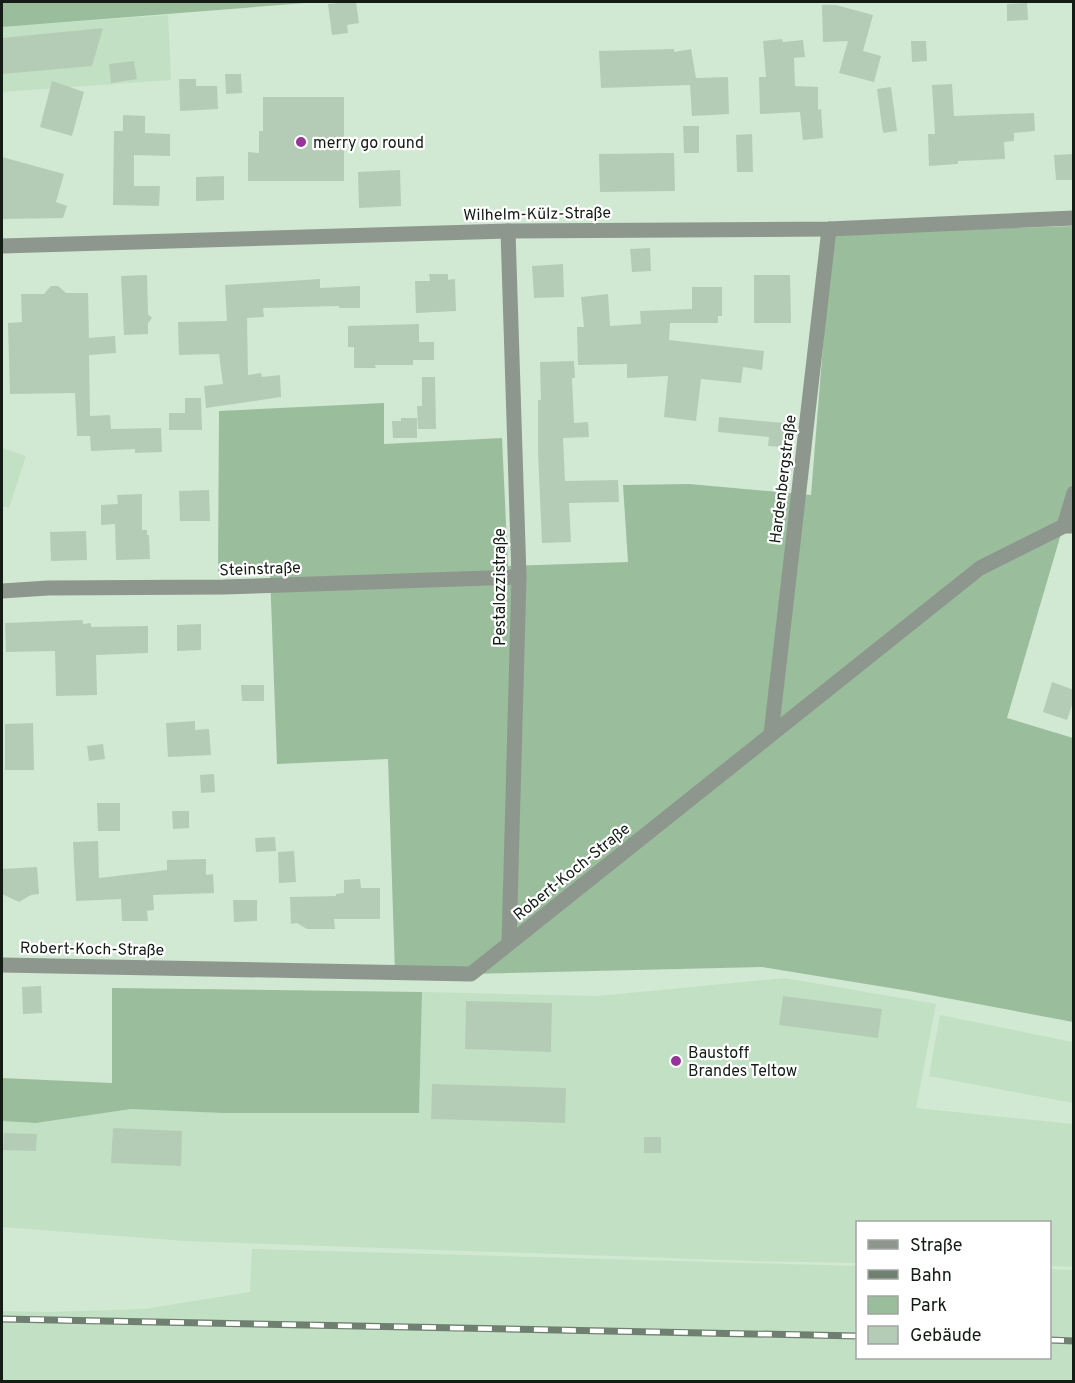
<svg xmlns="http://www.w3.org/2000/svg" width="1075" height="1383" viewBox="0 0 1075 1383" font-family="Overpass,sans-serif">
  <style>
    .built { fill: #c2e0c4 }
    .green { fill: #9abd9c }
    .building { fill: #b4ccb6 }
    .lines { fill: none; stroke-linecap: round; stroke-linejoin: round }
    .minor { stroke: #8d978d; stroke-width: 15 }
    .rail-casing { stroke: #6f7f70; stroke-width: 7 }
    .rail { stroke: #fff; stroke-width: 4.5; stroke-dasharray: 14; stroke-linecap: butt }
    .poi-dot { fill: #97349a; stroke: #fff; stroke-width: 2 }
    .labels { text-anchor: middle; stroke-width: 4.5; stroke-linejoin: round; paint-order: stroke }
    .poi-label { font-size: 16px; fill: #141d15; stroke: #fff; text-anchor: start }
    .street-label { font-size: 16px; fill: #141d15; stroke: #fff }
  </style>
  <rect width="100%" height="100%" fill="#d1e9d2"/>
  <g class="built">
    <polygon points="168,15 171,80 2,92 2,27"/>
    <polygon points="2,448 26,456 9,508 2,506"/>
    <polygon points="785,978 936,1004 916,1108 1073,1124 1073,1267 1050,1266 1050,1222 858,1222 857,1263 754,1261 185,1241 2,1227 2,1121 36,1123 131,1109 223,1113 419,1113 422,992 598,996"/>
    <polygon points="940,1015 1073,1042 1073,1103 929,1076"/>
    <polygon points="252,1249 857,1266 858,1358 1050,1358 1050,1269 1073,1270 1073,1381 2,1381 2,1311 48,1312 144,1309 250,1292"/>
  </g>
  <g class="green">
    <polygon points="2,2 318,2 2,27"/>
    <polygon points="1073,226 1073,493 1007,718 1073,738 1073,1022 909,991 762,967 471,974 395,973 388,759 277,764 270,573 218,575 219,411 384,403 384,444 502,438 508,566 628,562 623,485 689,484 811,495 832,234"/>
    <polygon points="112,988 422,992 419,1113 223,1113 131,1109 36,1123 2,1121 2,1078 112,1083"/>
  </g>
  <g class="building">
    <polygon points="348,2 356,2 359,23 347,25 348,33 332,35 328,4"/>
    <polygon points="1027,3 1028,20 1007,21 1007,4"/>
    <polygon points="822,5 836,5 873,15 863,51 881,56 874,82 839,73 848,41 823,42"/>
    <polygon points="103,28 92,66 2,74 2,38"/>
    <polygon points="782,39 783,42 803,40 805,57 794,58 795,86 818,87 818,110 821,109 823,138 803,140 800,112 760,114 759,77 766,77 763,41"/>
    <polygon points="911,41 926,41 927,61 912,62"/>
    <polygon points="674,49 674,52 691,49 696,78 728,77 729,114 692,116 690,85 601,88 599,51"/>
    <polygon points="134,61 137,79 111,83 109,64"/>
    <polygon points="225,74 241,74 242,93 226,94"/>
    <polygon points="179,79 196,79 196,86 217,86 218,109 180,111"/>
    <polygon points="52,81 84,92 72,136 40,127"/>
    <polygon points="952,84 954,116 1034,113 1035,131 1014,133 1014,141 1004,142 1005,159 958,161 958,164 929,166 928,134 935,134 932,85"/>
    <polygon points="891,87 897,131 883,133 877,89"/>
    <polygon points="263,97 344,97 344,181 248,181 248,152 259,153 259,131 263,131"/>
    <polygon points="123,115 145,116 145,133 170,134 170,156 134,155 134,186 160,186 159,206 113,205 114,131 123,131"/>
    <polygon points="683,126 699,126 699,153 684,153"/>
    <polygon points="752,134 753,172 737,172 736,135"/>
    <polygon points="674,153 675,191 600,192 599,154"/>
    <polygon points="1074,154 1074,180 1056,180 1054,155"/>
    <polygon points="2,157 64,174 56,202 67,206 63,218 2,219"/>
    <polygon points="400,170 401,206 359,208 358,172"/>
    <polygon points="224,176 224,200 196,201 196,177"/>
    <polygon points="650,248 651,271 632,272 630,249"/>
    <polygon points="563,264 564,297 534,298 532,266"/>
    <polygon points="429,274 448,274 448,280 455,279 456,311 416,313 415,281 430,281"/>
    <polygon points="147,275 148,314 152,318 148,323 148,334 124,335 121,276"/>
    <polygon points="754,275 790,275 791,323 754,323"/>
    <polygon points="320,279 320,288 360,286 360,308 339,308 339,306 263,308 264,317 247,318 248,375 261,373 262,377 280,375 281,397 206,408 204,386 223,384 219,354 179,355 178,322 227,321 225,285"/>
    <polygon points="51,286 58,286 66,293 88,293 89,338 115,336 116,353 89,355 90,416 110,415 111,429 161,428 162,452 135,453 135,449 91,451 90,436 77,436 75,393 10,394 8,323 22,322 21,294 44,294"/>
    <polygon points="692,287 722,287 722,316 718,316 718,323 670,323 669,340 764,351 762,370 743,367 741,383 701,379 696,421 664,417 668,376 627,378 627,364 578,365 577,327 584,327 581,297 608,294 610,326 641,324 640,311 692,309"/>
    <polygon points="419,324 419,342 434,342 434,360 413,360 413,365 375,365 376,368 354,368 354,347 348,347 348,326"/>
    <polygon points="574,361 575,378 572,378 574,423 588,422 589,437 563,438 565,481 618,480 619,502 569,503 571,542 542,543 538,452 538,400 541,400 540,362"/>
    <polygon points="422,377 435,377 436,429 418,429 417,406 422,406"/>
    <polygon points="185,398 201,398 202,430 169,430 169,413 185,413"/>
    <polygon points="719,417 795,424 793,441 788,440 787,446 782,447 768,446 769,437 718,432"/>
    <polygon points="401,418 417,418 417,438 393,438 392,421 401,421"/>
    <polygon points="209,490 210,521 180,521 179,491"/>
    <polygon points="142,494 142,530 147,530 147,535 149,535 150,559 116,560 115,524 101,525 101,505 118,504 117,495"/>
    <polygon points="86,531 87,560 51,561 50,532"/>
    <polygon points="83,620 83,624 91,623 91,627 148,626 148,653 96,655 97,695 56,696 55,651 6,652 5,623"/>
    <polygon points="201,624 201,650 177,651 177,625"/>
    <polygon points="1052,682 1074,690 1074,700 1067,720 1043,712"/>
    <polygon points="241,685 264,685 264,701 242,701"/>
    <polygon points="195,721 195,730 209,729 211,755 168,757 166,723"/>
    <polygon points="33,723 34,770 5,770 5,724"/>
    <polygon points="103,744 105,759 89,761 87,746"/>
    <polygon points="214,774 215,792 201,793 200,775"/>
    <polygon points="97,803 120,803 120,831 98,831"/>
    <polygon points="172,811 189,811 189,828 173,829"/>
    <polygon points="275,837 276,851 256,852 255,838"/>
    <polygon points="98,841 99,878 167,870 167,860 206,859 206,875 213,874 214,893 153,895 154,910 147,911 148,921 122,921 121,899 76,901 73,842"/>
    <polygon points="294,851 296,882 279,883 278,852"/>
    <polygon points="37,867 39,894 31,895 19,902 2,894 2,869"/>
    <polygon points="360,879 361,888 380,888 380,919 334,919 335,929 307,929 297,923 291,924 290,897 336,896 336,894 344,893 344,880"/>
    <polygon points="233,900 257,900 257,921 234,922"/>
    <polygon points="41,986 42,1013 23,1014 22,987"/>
    <polygon points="783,996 882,1009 878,1038 779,1025"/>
    <polygon points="466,1001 552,1003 551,1052 465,1049"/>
    <polygon points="432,1084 566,1088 565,1123 431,1119"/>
    <polygon points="113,1128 182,1131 181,1166 111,1163"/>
    <polygon points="4,1133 37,1134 36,1151 3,1150"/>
    <rect x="644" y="1137" width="17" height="16"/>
  </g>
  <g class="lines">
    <g class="minor">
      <polyline points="508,231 519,577 509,943"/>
      <polyline points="2,246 508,231 829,229 1074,218"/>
      <polyline points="1064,526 1074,493"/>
      <polyline points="2,591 48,588 224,587 519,577"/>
      <polyline points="771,734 829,229"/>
      <polyline points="2,965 471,974 980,568 1064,526 1074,526"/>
    </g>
    <g class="rail-casing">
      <g id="rail">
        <polyline points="2,1319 858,1336"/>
        <polyline points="1050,1340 1074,1341"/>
      </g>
    </g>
    <use href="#rail" class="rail"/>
  </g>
  <g class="poi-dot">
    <circle cx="301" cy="142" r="6"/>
    <circle cx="676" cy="1061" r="6"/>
  </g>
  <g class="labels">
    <g class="poi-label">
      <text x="313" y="148">merry go round</text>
      <text x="688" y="1058">Baustoff<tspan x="688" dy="18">Brandes Teltow</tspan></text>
    </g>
    <g class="street-label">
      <text transform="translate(537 213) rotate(-1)" y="6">Wilhelm-Külz-Straße</text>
      <text transform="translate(782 479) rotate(-83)" y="6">Hardenbergstraße</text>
      <text transform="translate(260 568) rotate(-2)" y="6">Steinstraße</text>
      <text transform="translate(499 587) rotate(-90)" y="6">Pestalozzistraße</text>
      <text transform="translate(571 871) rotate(-39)" y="6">Robert-Koch-Straße</text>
      <text transform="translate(92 948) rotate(1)" y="6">Robert-Koch-Straße</text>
    </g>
  </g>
  <rect width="1075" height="1383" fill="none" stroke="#141d15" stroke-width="6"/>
  <rect x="856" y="1221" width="195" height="138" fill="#ffffff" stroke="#a1a5a1" stroke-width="1.5"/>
  <rect x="868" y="1240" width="30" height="9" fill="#8d978d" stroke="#a1a5a1" stroke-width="1.5"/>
  <text x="910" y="1251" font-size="18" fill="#141d15">Straße</text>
  <rect x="868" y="1270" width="30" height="9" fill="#6f7f70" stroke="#a1a5a1" stroke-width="1.5"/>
  <text x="910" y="1281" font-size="18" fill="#141d15">Bahn</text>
  <rect x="868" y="1296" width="30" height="18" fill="#9abd9c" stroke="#a1a5a1" stroke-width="1.5"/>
  <text x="910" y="1311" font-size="18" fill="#141d15">Park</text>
  <rect x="868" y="1326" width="30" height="18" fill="#b4ccb6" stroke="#a1a5a1" stroke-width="1.5"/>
  <text x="910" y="1341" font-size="18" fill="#141d15">Gebäude</text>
</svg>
